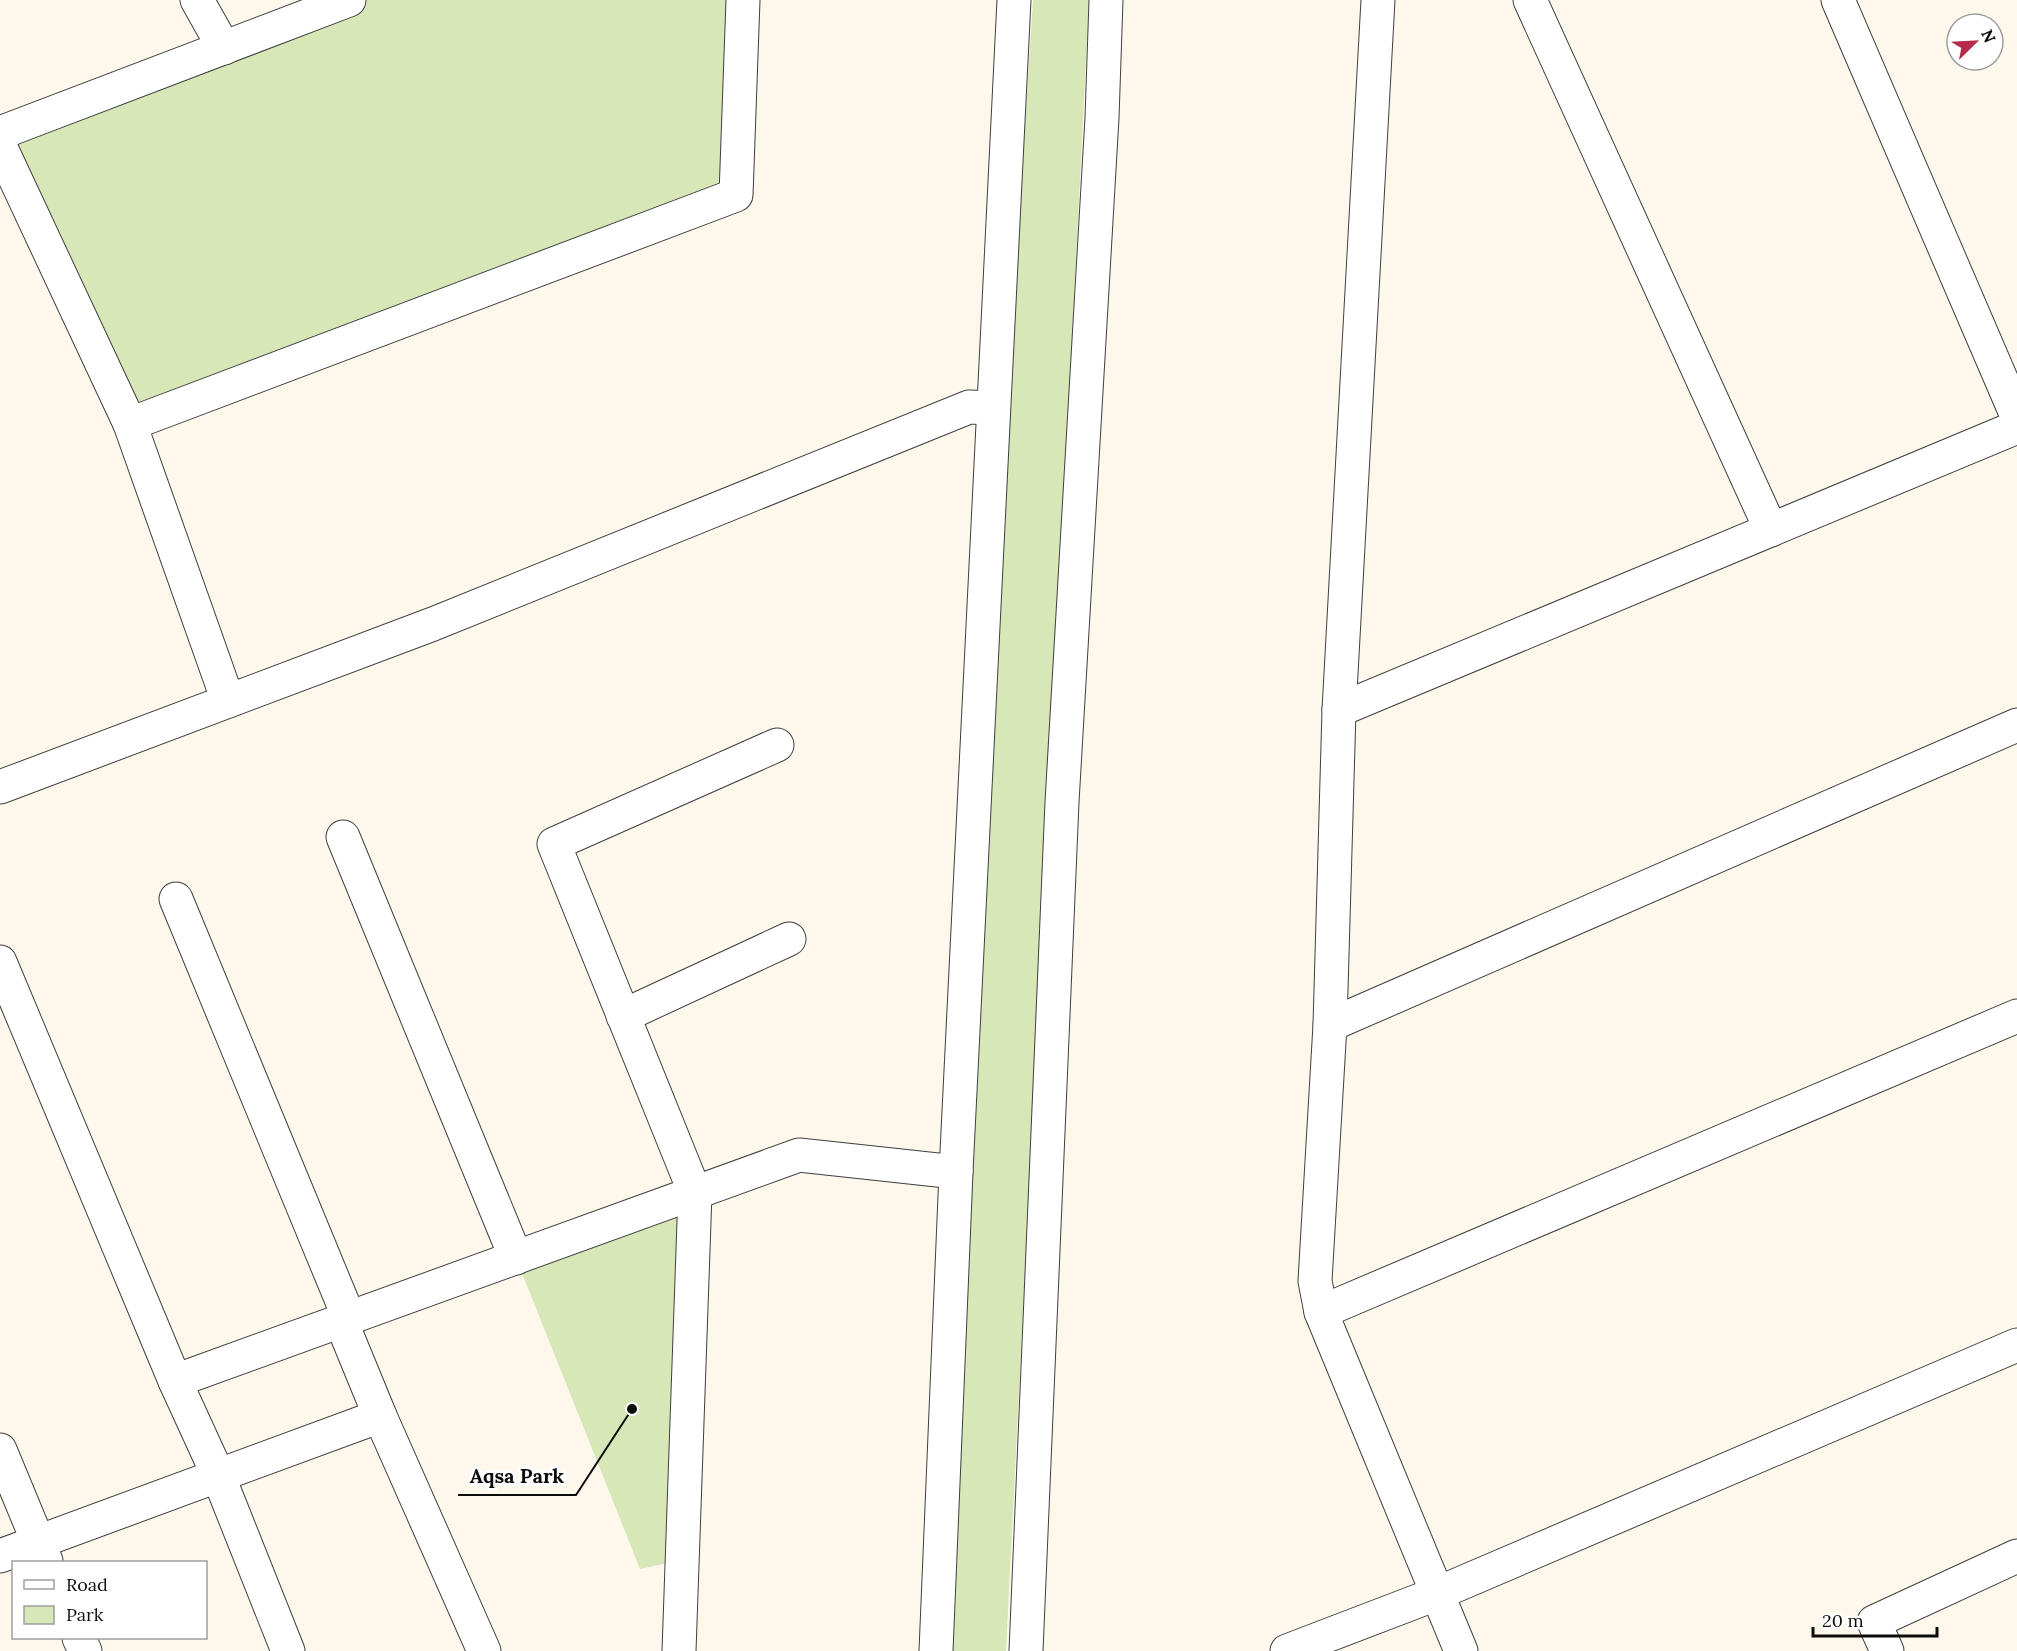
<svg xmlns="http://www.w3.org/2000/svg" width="2017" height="1651" viewBox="0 0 2017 1651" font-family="Lora,serif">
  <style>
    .green { fill: #d8e7b8 }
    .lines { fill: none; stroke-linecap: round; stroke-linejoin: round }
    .minor-casing { stroke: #3f3f3f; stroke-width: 35 }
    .minor { stroke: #fff; stroke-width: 33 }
    .leader { fill: none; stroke: #0c0c0c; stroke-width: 2 }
    .callout-dot { fill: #0c0c0c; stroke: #fff; stroke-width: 2 }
    .callout-label { font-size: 20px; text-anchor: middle; font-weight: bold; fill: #0c0c0c; stroke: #fff; stroke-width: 6; stroke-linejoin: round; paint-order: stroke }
  </style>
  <rect width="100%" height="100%" fill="#fef8ec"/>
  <g class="green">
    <polygon points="349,0 743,0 736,195 130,424 0,146"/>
    <polygon points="1033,0 1089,0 1006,1651 949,1651 1007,408"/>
    <polygon points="695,1193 682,1560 640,1569 516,1258"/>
  </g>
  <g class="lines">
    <g class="minor-casing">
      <g id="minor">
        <polyline points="197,0 224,48"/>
        <polyline points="1378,0 1339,710 1330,1025 1315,1281 1321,1312 1461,1651"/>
        <polyline points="1530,0 1771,530"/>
        <polyline points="1838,0 2017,416"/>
        <polyline points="0,133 349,0"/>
        <polyline points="0,146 130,424 228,701"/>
        <polyline points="130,424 736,195 743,0"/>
        <polyline points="1339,710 2017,427"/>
        <polyline points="0,787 433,624 969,407 993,408"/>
        <polyline points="343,837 516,1258"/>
        <polyline points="176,899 349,1318"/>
        <polyline points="0,962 175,1381"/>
        <polyline points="623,1016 789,939"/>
        <polyline points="1330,1025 2017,725"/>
        <polyline points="1321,1312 2017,1016"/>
        <polyline points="380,1416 484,1651"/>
        <polyline points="0,1450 46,1561"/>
        <polyline points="0,1556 380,1416 341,1321"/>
        <polyline points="79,1638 85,1651"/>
        <polyline points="288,1651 218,1475 175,1381 799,1155 956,1172"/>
        <polyline points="679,1651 695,1193 554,844 777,745"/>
        <polyline points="936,1651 956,1172 1014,0"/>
        <polyline points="1026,1651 1062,802 1102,118 1106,0"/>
        <polyline points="1287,1651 1436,1594 2017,1345"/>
        <polyline points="1887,1651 1874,1622 2017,1556"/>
      </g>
    </g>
    <use href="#minor" class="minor"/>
  </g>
  <path class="leader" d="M632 1409L576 1495H458"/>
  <circle class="callout-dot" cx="632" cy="1409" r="6"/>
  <g class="callout-label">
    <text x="517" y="1483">Aqsa Park</text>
  </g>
  <rect x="12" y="1561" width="195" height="78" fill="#ffffff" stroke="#9e9e9e" stroke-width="1.5"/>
  <rect x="24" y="1580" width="30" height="9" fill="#ffffff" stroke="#9e9e9e" stroke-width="1.5"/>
  <text x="66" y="1591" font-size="18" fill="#0c0c0c">Road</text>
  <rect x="24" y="1606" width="30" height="18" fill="#d8e7b8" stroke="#9e9e9e" stroke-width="1.5"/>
  <text x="66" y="1621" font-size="18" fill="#0c0c0c">Park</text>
  <g transform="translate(1975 42) rotate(66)"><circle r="28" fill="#ffffff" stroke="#9e9e9e" stroke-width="1.5"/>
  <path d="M0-4.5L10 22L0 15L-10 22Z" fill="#b62b49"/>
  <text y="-9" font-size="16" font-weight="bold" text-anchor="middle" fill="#0c0c0c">N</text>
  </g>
  <path d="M1813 1627v9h124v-9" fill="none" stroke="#0c0c0c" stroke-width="3"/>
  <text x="1822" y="1627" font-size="18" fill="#0c0c0c" stroke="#ffffff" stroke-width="4.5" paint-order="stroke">20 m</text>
</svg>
